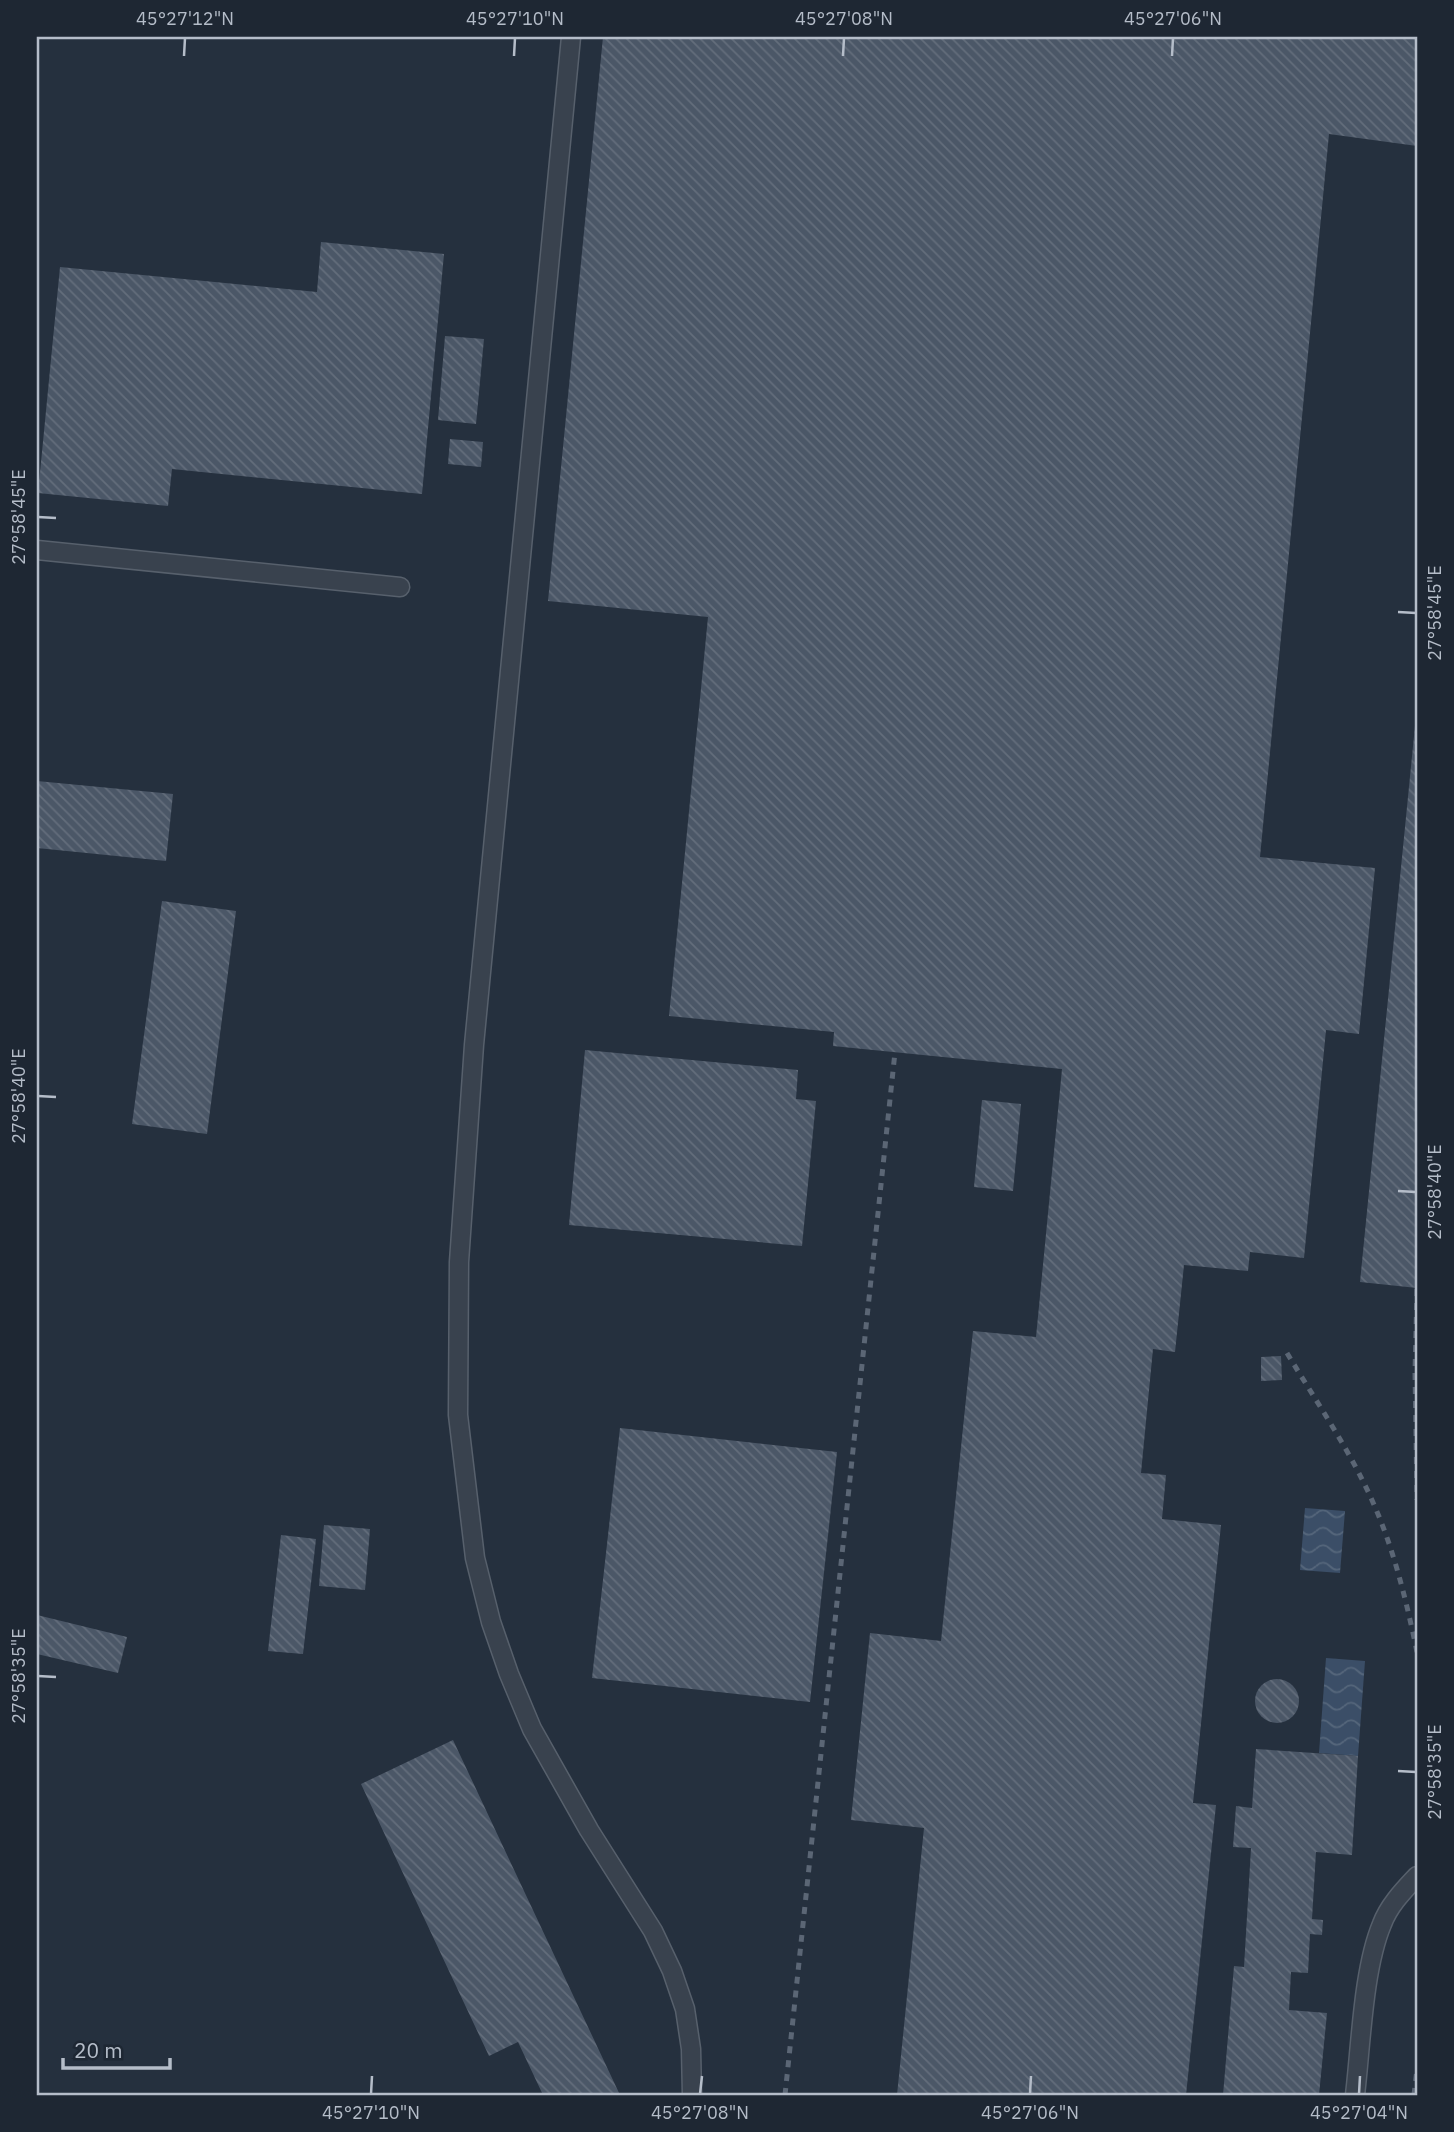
<svg xmlns="http://www.w3.org/2000/svg" width="1454" height="2132" viewBox="0 0 1454 2132" font-family="'IBM Plex Sans',sans-serif">
  <style>
    .water { fill: url(#water-waves) }
    .building { fill: url(#building-back-hatch) }
    .lines { fill: none; stroke-linecap: round; stroke-linejoin: round }
    .lane-casing { stroke: #57606c; stroke-width: 21 }
    .lane { stroke: #39424e; stroke-width: 18 }
    .rail { stroke: #5b6675; stroke-width: 5; stroke-dasharray: 7 7; stroke-linecap: butt }
    .ticks { fill: none; stroke: #b5bdc9; stroke-width: 2.5 }
    .neatline { fill: none; stroke: #b5bdc9; stroke-width: 2.5 }
    .ticks-label { font-size: 18px; text-anchor: middle; fill: #b5bdc9 }
  </style>
  <defs>
    <pattern id="water-waves" width="16" height="10" patternUnits="userSpaceOnUse" patternTransform="scale(1.75)"><rect width="16" height="10" fill="#3b4e67"/><path d="M0 5q4-4 8 0t8 0" fill="none" stroke="#55667b"/></pattern>
    <pattern id="building-back-hatch" width="6" height="6" patternUnits="userSpaceOnUse" patternTransform="scale(1.75)"><rect width="6" height="6" fill="#4b5767"/><path d="M-1 5l2 2M0 0l6 6M5-1l2 2" fill="none" stroke="#636d7b"/></pattern>
  </defs>
  <rect width="100%" height="100%" fill="#25303e"/>
  <g class="water">
    <polygon points="1305,1508 1345,1511 1340,1573 1300,1570"/>
    <polygon points="1326,1658 1365,1661 1358,1756 1319,1753"/>
  </g>
  <g class="building">
    <polygon points="603,37 1417,37 1417,146 1329,134 1260,857 1375,868 1359,1034 1326,1030 1304,1258 1250,1252 1248,1271 1184,1265 1175,1352 1153,1349 1141,1473 1166,1475 1162,1519 1221,1525 1193,1803 1216,1805 1186,2095 897,2095 924,1828 851,1820 870,1633 941,1641 973,1331 1036,1337 1062,1069 833,1046 834,1032 669,1016 708,617 548,601"/>
    <polygon points="321,242 444,254 422,494 172,469 168,506 38,493 60,267 317,292"/>
    <polygon points="445,336 484,339 476,424 438,420"/>
    <polygon points="450,439 483,442 481,467 448,464"/>
    <polygon points="1415,726 1417,726 1417,1288 1360,1282"/>
    <polygon points="37,781 173,794 166,861 37,848"/>
    <polygon points="162,901 236,911 207,1134 132,1124"/>
    <polygon points="585,1050 798,1070 796,1099 816,1101 802,1246 569,1225"/>
    <polygon points="982,1100 1021,1104 1013,1191 974,1187"/>
    <polygon points="1281,1356 1282,1380 1261,1381 1261,1357"/>
    <polygon points="620,1428 837,1452 810,1702 592,1678"/>
    <polygon points="324,1525 370,1529 365,1590 319,1586"/>
    <polygon points="281,1535 316,1539 303,1654 268,1651"/>
    <polygon points="37,1615 127,1637 118,1673 37,1654"/>
    <circle cx="1277" cy="1701" r="22"/>
    <polygon points="453,1740 620,2095 543,2095 518,2042 489,2056 361,1784"/>
    <polygon points="1256,1749 1358,1756 1352,1855 1316,1852 1312,1919 1323,1920 1322,1935 1310,1934 1308,1973 1291,1972 1289,2010 1327,2013 1319,2095 1223,2095 1234,1966 1244,1967 1251,1848 1233,1847 1236,1806 1252,1808"/>
  </g>
  <g class="lines">
    <g class="lane-casing">
      <g id="lane">
        <polyline points="571,37 474,1045 459,1262 458,1415 475,1558 491,1622 509,1674 532,1729 589,1830 653,1931 672,1971 685,2009 691,2049 692,2095"/>
        <polyline points="37,550 400,587"/>
        <path d="M 1355,2095 C 1361,2045 1363,1969 1382,1924 C 1389,1905 1404,1890 1417,1876"/>
      </g>
    </g>
    <use href="#lane" class="lane"/>
    <g class="rail">
      <polyline points="1417,1289 1415,1372 1417,1500"/>
      <path d="M 1287,1353 C 1317,1403 1352,1453 1375,1507 C 1395,1553 1407,1604 1417,1652"/>
      <polyline points="785,2095 895,1052"/>
      <polyline points="1414,2095 1417,2069"/>
    </g>
  </g>
  <path class="ticks" d="M 184,56 L 185,38M 514,56 L 515,38M 843,56 L 844,38M 1172,56 L 1173,38M 38,517 L 56,518M 1398,612 L 1416,613M 38,1096 L 56,1097M 1398,1191 L 1416,1192M 38,1676 L 56,1677M 1398,1771 L 1416,1772M 371,2094 L 372,2076M 700,2094 L 702,2076M 1030,2094 L 1031,2076M 1359,2094 L 1360,2076"/>
  <rect width="1454" height="2132" fill="none" stroke="#1e2733" stroke-width="77"/>
  <path d="M63 2058v10h107v-10" fill="none" stroke="#b5bdc9" stroke-width="3.5"/>
  <text x="74" y="2058" font-size="21" fill="#b5bdc9" stroke="#1e2733" stroke-width="5" paint-order="stroke">20 m</text>
  <rect x="38" y="38" width="1378" height="2056" class="neatline"/>
  <g class="ticks-label">
    <text x="185" y="25">45°27'12"N</text>
    <text x="515" y="25">45°27'10"N</text>
    <text x="844" y="25">45°27'08"N</text>
    <text x="1173" y="25">45°27'06"N</text>
    <text transform="translate(19 517) rotate(-90)" y="6">27°58'45"E</text>
    <text transform="translate(1435 613) rotate(-90)" y="6">27°58'45"E</text>
    <text transform="translate(19 1096) rotate(-90)" y="6">27°58'40"E</text>
    <text transform="translate(1435 1192) rotate(-90)" y="6">27°58'40"E</text>
    <text transform="translate(19 1676) rotate(-90)" y="6">27°58'35"E</text>
    <text transform="translate(1435 1772) rotate(-90)" y="6">27°58'35"E</text>
    <text x="371" y="2119">45°27'10"N</text>
    <text x="700" y="2119">45°27'08"N</text>
    <text x="1030" y="2119">45°27'06"N</text>
    <text x="1359" y="2119">45°27'04"N</text>
  </g>
</svg>
